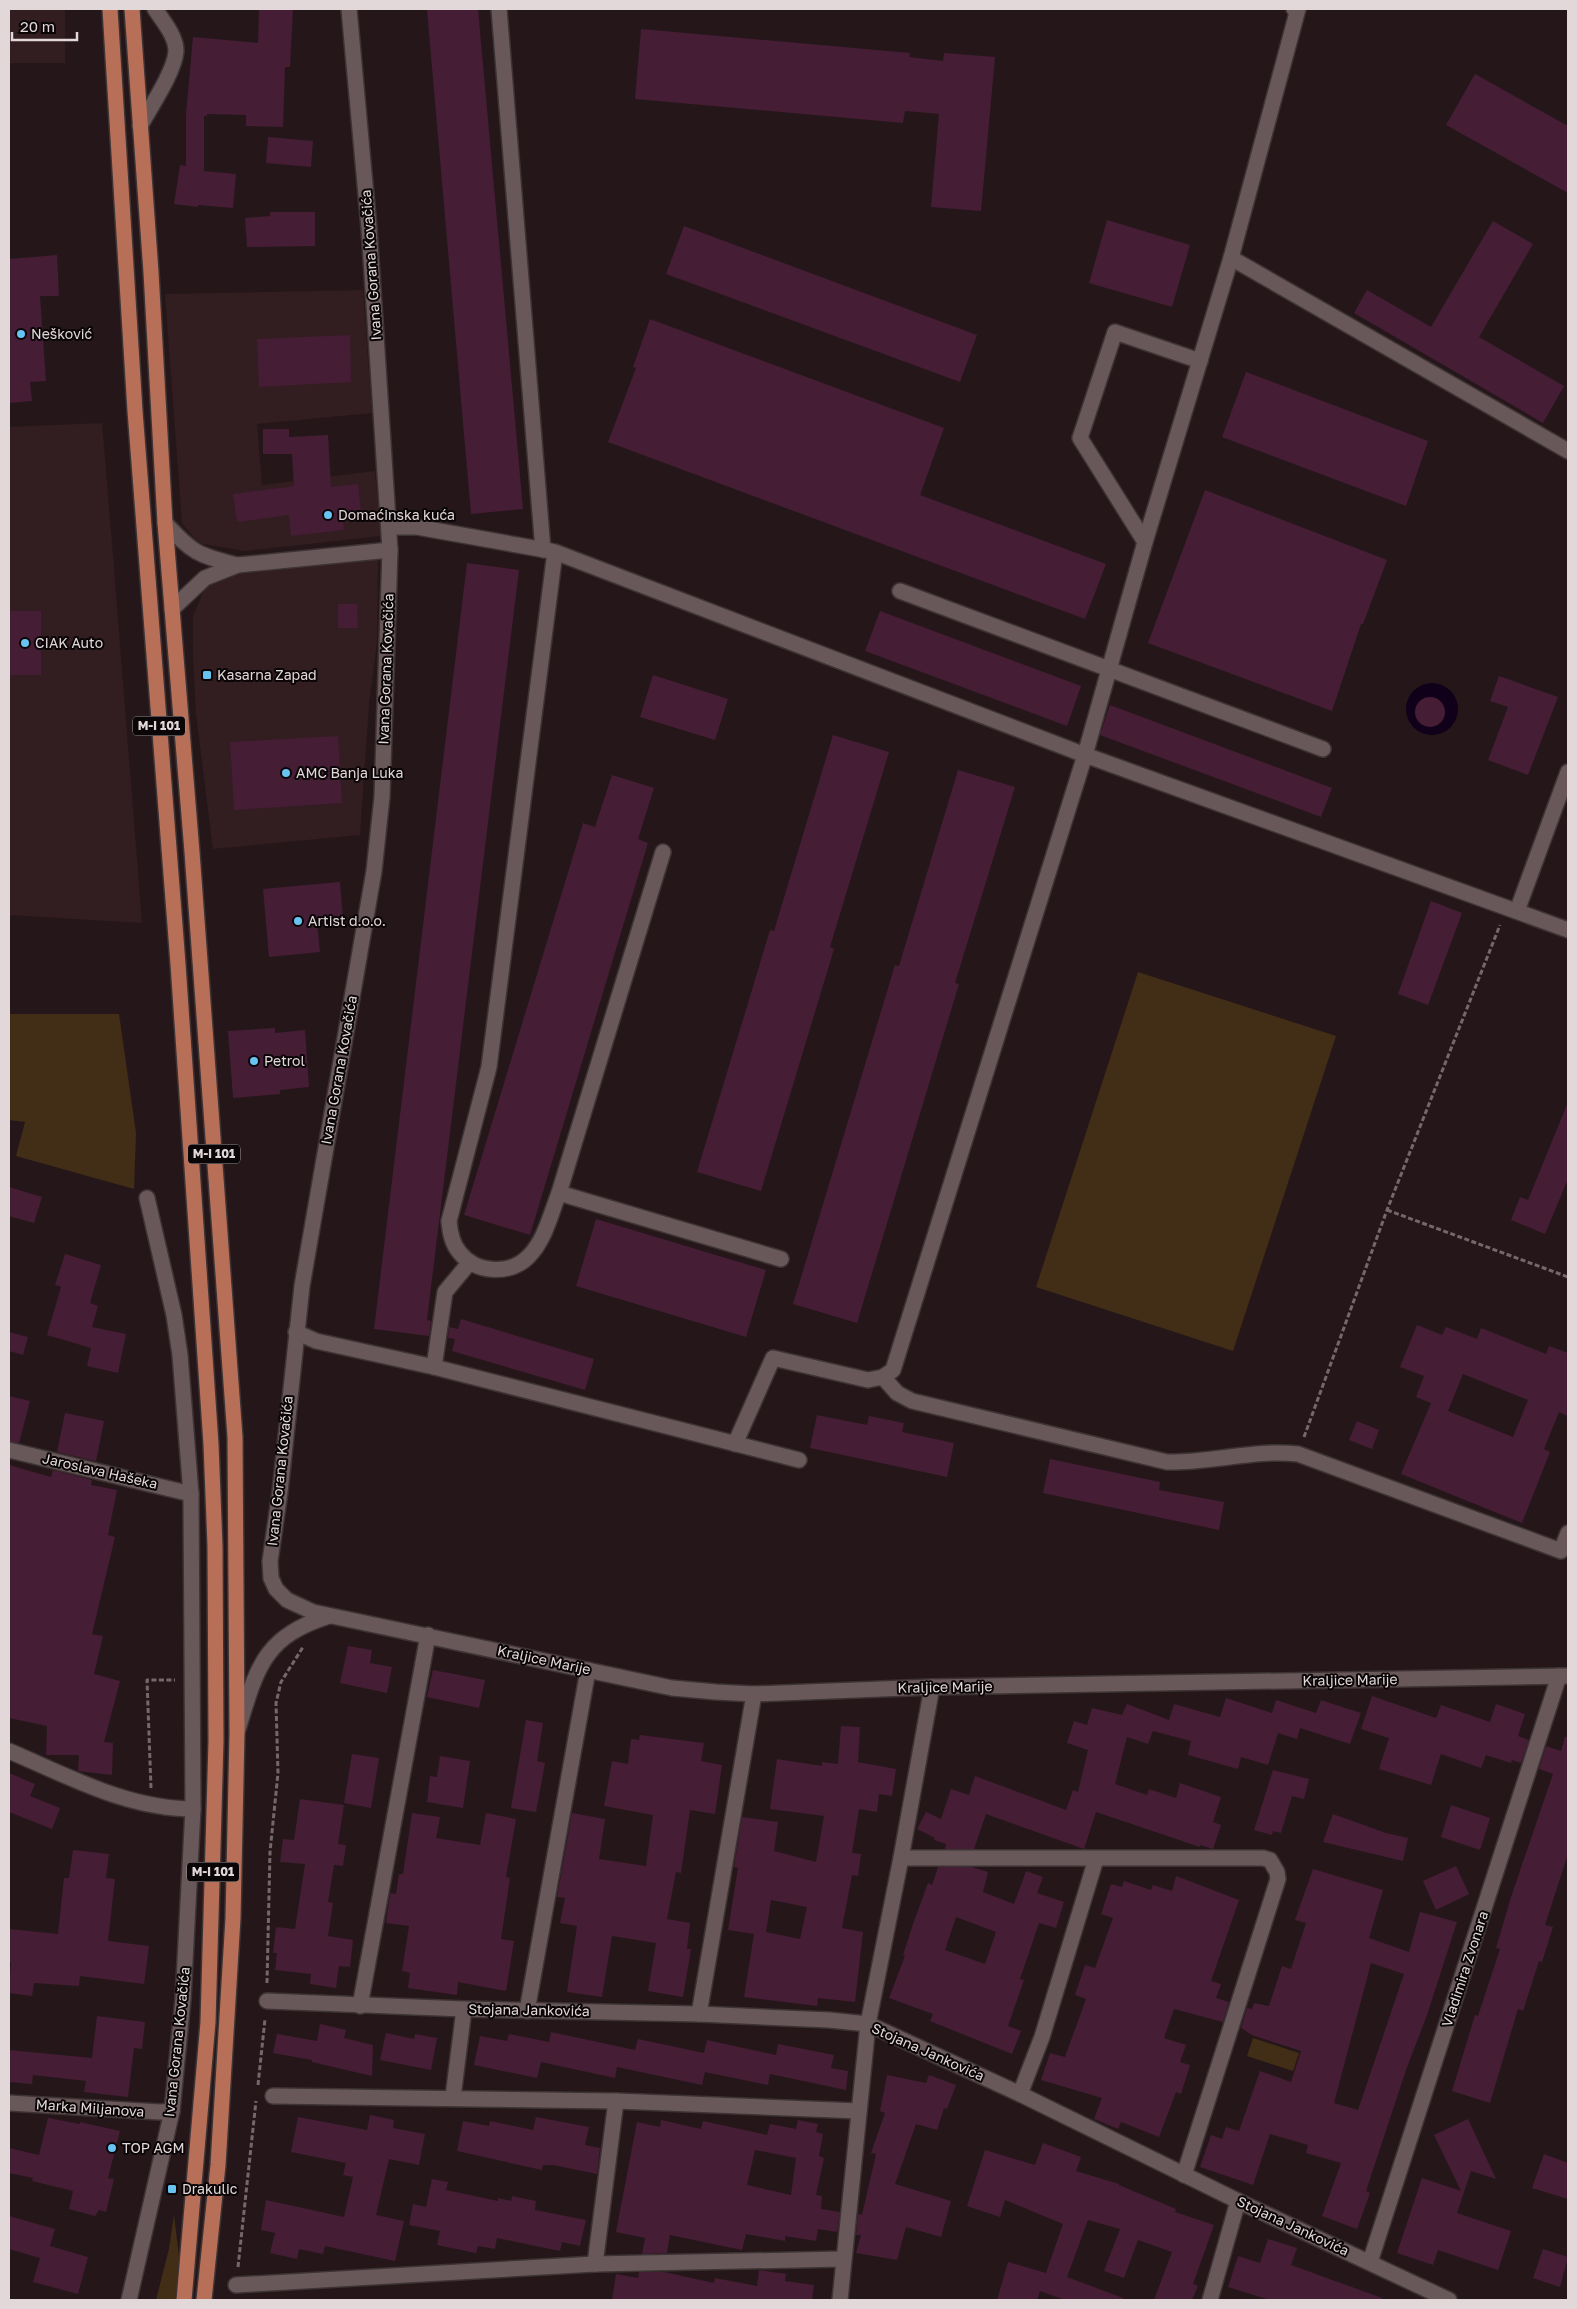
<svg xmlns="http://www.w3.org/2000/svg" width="1577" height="2309" viewBox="0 0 1577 2309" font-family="'Golos Text',sans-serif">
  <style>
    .built { fill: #321d20 }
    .green { fill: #422d16 }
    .water { fill: #110019 }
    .building { fill: #451d35; fill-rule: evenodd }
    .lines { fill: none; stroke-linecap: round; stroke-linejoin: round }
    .minor-casing { stroke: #3d3334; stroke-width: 18 }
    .major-casing { stroke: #3d3334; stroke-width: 18 }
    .path { stroke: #75686a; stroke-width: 3; stroke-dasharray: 5 2.5; stroke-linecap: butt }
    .minor { stroke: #695859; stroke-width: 15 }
    .major { stroke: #b76f58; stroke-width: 15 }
    .poi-dot { fill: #69c3f1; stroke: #0a0506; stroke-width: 2 }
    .labels { text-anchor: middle; stroke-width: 4; stroke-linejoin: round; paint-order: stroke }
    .shield { fill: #0a0506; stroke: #a1999a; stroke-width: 1 }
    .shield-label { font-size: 12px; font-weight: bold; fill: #e2d8d9 }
    .street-label { font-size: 14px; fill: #e2d8d9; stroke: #0a0506 }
    .poi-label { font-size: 14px; fill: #e2d8d9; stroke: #0a0506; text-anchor: start }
  </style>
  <rect width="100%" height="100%" fill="#251719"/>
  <g class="built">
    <rect x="9" y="9" width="56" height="54"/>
    <polygon points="363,290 372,413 257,424 262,485 375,471 381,536 245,551 203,544 194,538 182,523 165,294"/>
    <polygon points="102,423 113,556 142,923 9,915 9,427"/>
    <polygon points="378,559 377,642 369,704 360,835 213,849 196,713 193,658 193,617 205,587 218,578 230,575"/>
  </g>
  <g class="green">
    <polygon points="1138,972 1336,1036 1233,1351 1036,1287"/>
    <polygon points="9,1014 119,1014 136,1133 134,1189 16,1156 25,1122 9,1120"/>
    <polygon points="1253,2038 1299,2053 1293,2071 1247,2056"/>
    <polygon points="174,2215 180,2265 176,2300 156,2300 169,2249"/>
  </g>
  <circle class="water" cx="1432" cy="709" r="26"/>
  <g class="building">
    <polygon points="259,9 293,9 290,67 285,67 283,127 246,126 246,115 207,114 207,116 204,116 204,171 236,174 233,208 198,205 198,207 174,204 180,165 186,166 186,114 193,37 258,43"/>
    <polygon points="446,9 478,9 523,509 471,514 427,10"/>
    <polygon points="641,29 910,53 909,57 943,61 944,53 995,57 981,211 931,207 939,114 905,111 903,123 635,99"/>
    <polygon points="1475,74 1568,126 1568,193 1446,125"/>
    <polygon points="268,137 313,141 311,167 266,163"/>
    <polygon points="270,212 315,212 315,246 247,247 245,218 270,216"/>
    <polygon points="1107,220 1190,245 1172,307 1089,283"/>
    <polygon points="1493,221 1533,244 1479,337 1564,386 1543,423 1354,313 1367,290 1431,327"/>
    <polygon points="684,226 977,335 960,382 666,274"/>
    <polygon points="57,255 59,296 40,296 46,381 30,382 32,401 9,403 9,259"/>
    <polygon points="650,319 944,428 920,495 1106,564 1085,619 608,442 636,368 633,367"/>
    <polygon points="350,335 351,382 259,387 257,339"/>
    <polygon points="1246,372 1428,441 1406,506 1222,437"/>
    <polygon points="263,429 289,429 289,437 328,435 331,487 358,484 361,511 342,513 344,530 291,536 289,515 237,522 233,494 294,486 292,454 263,454"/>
    <polygon points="1205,490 1387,560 1363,624 1361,624 1332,711 1148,643"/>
    <polygon points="467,563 519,570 427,1320 431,1321 429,1336 374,1329"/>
    <polygon points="338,604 357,604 358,628 338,628"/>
    <rect x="9" y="611" width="32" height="64"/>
    <polygon points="880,611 1081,686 1067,726 865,651"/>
    <polygon points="653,675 728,699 715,740 640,717"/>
    <polygon points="1499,676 1558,697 1528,775 1488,760 1508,707 1490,701"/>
    <circle cx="1430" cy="712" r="15"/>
    <polygon points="1110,705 1332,788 1321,817 1100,735"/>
    <polygon points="833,735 889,752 830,947 834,949 761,1191 697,1172 770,930 774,931"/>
    <polygon points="338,736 342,803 234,810 230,742"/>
    <polygon points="958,770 1015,787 955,983 959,984 857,1323 793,1304 895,965 899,966"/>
    <polygon points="612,775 654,788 638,839 648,843 530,1235 464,1215 583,823 595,827"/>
    <polygon points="340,882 343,919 317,922 320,952 269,957 263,889"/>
    <polygon points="1431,901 1462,913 1428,1005 1398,994"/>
    <polygon points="275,1028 275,1033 305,1030 309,1087 280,1090 280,1094 233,1098 228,1031"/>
    <polygon points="1568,1102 1568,1179 1545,1234 1511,1220 1520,1197 1528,1200"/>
    <polygon points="9,1187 42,1197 34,1223 9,1216"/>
    <polygon points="596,1219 766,1270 746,1337 576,1286"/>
    <polygon points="65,1254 101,1265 90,1303 98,1306 92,1327 126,1334 118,1373 87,1366 91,1348 47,1335 61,1287 55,1285"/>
    <polygon points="461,1319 594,1359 585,1390 452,1351 455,1339 448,1338 449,1327 458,1329"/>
    <path d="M 1417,1325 L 1442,1335 L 1446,1327 L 1477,1339 L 1481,1328 L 1546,1354 L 1549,1346 L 1568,1353 L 1568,1416 L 1559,1412 L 1544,1449 L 1550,1452 L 1522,1523 L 1401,1474 L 1431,1403 L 1416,1397 L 1424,1376 L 1400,1367 ZM 1463,1374 L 1528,1400 L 1513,1437 L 1448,1411 Z"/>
    <polygon points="9,1332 28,1337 23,1355 9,1351"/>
    <polygon points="9,1396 30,1401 19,1443 9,1441"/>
    <polygon points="65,1413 104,1421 96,1461 57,1452"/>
    <polygon points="817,1415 867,1425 869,1416 904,1423 902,1432 954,1443 947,1477 810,1448"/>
    <polygon points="1357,1421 1379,1430 1372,1449 1349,1440"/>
    <polygon points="1050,1459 1160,1482 1159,1490 1224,1502 1219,1530 1043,1493"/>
    <polygon points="9,1465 51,1477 53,1470 92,1480 91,1485 117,1490 108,1535 115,1537 92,1634 103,1636 94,1674 120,1681 104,1742 113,1743 112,1775 78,1771 79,1755 46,1755 47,1726 9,1718"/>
    <polygon points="348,1646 372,1650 370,1663 392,1667 387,1693 340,1683"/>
    <polygon points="433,1670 485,1680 479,1708 427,1697"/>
    <polygon points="1372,1696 1436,1718 1441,1705 1490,1722 1496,1704 1525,1714 1518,1736 1529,1740 1521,1763 1512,1760 1511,1763 1486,1755 1481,1768 1441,1754 1431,1785 1379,1769 1389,1738 1361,1729"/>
    <polygon points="1226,1698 1272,1713 1276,1700 1316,1713 1321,1700 1361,1713 1350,1744 1300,1728 1297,1739 1278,1733 1268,1765 1241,1757 1238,1769 1188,1755 1191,1741 1153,1731 1148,1744 1127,1737 1115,1784 1147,1795 1149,1789 1176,1798 1180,1783 1221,1797 1213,1822 1221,1825 1213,1849 1200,1845 1200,1847 1096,1812 1084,1849 986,1814 974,1849 945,1849 946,1844 934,1840 935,1838 917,1829 926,1812 941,1819 951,1789 969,1795 975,1776 1066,1810 1073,1790 1078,1792 1088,1750 1067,1743 1074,1721 1087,1725 1092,1708 1122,1715 1127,1704 1169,1720 1174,1704 1220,1717"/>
    <polygon points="526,1720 543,1723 537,1761 545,1763 536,1812 511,1808"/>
    <path d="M 841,1726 L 860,1727 L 858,1762 L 896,1769 L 892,1796 L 879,1794 L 877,1812 L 859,1809 L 852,1853 L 861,1854 L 858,1876 L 852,1875 L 842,1928 L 863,1932 L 855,2002 L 818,1998 L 817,2006 L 744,1997 L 754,1934 L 728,1930 L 738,1868 L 734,1867 L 742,1817 L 778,1822 L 774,1851 L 816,1862 L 824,1816 L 770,1809 L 777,1759 L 822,1766 L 822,1762 L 838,1764 ZM 771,1900 L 807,1907 L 800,1939 L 766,1932 Z"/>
    <polygon points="640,1735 704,1743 701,1761 722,1765 715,1814 690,1810 681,1873 676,1872 667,1919 690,1923 687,1949 691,1949 683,1997 648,1991 656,1943 612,1936 602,1997 567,1992 577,1926 560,1923 565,1898 557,1897 572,1813 605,1819 599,1859 646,1866 653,1815 604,1806 612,1761 628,1764 631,1739 639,1740"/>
    <polygon points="1565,1737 1568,1737 1568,1854 1545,1925 1553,1927 1542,1962 1539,1961 1523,2011 1518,2009 1490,2103 1452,2091 1475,2015 1478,2016 1500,1949 1496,1948 1511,1897 1553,1774 1539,1769 1546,1746 1561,1751"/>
    <polygon points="352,1754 379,1758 371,1808 344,1803"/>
    <polygon points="440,1756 470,1761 463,1808 427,1802 430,1776 437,1777"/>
    <polygon points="1273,1770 1309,1779 1304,1799 1292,1796 1281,1833 1273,1831 1272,1835 1254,1830"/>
    <polygon points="9,1773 35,1784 30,1796 60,1808 52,1829 9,1812"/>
    <polygon points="300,1799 344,1805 338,1844 346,1845 343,1866 334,1865 328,1902 333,1903 328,1936 353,1940 350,1967 339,1966 336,1988 310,1984 311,1974 275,1970 277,1953 273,1953 276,1927 295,1929 305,1864 280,1862 283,1839 294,1840"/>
    <polygon points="1451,1805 1490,1818 1480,1850 1441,1837"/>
    <polygon points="412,1813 440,1817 436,1838 480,1845 486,1813 516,1819 506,1877 510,1878 501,1939 514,1941 506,1991 458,1982 457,1995 408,1988 410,1973 402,1971 409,1926 386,1923 390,1893 396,1894 399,1874 403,1874"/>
    <polygon points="1333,1814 1386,1833 1408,1838 1403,1861 1323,1842"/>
    <polygon points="73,1850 109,1854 106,1878 115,1879 108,1941 149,1946 144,1984 80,1976 79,1986 34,1983 32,1996 9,1993 11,1962 9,1962 9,1929 58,1934 64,1878 69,1878"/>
    <polygon points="1456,1866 1469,1894 1436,1910 1423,1881"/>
    <path d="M 938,1867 L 972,1867 L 988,1872 L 983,1892 L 1014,1904 L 1026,1871 L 1043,1877 L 1037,1893 L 1064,1902 L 1056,1928 L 1039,1923 L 1020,1979 L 1024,1980 L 1008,2026 L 1021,2031 L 1012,2054 L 930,2021 L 933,2014 L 889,1998 L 905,1956 L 903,1955 L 913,1924 L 928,1883 L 932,1885 ZM 956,1917 L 996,1932 L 985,1964 L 945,1950 Z"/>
    <path d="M 1313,1869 L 1383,1890 L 1369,1938 L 1409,1952 L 1420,1912 L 1457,1922 L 1427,2015 L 1406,2070 L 1366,2191 L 1370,2193 L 1357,2229 L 1322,2216 L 1341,2163 L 1306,2153 L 1308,2145 L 1270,2134 L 1253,2185 L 1200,2167 L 1211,2135 L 1222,2139 L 1226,2127 L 1239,2131 L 1260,2071 L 1291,2082 L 1301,2051 L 1252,2035 L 1241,2028 L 1247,2008 L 1252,2009 L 1254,2003 L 1269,2006 L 1282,1966 L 1291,1969 L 1306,1923 L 1295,1920 ZM 1371,1963 L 1404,1974 L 1358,2110 L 1334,2103 Z"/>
    <polygon points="1176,1876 1239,1900 1211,1981 1221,1984 1216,1998 1229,2002 1223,2022 1174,2009 1164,2038 1186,2045 1180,2062 1190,2065 1181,2094 1176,2092 1159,2137 1121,2122 1118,2129 1094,2119 1102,2098 1041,2080 1050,2053 1065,2057 1086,1999 1075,1995 1085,1965 1095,1968 1113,1918 1101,1914 1111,1884 1122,1887 1124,1881 1151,1890 1153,1885 1172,1891"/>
    <polygon points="97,2016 145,2022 142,2049 134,2048 128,2097 84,2092 86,2081 33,2075 32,2084 9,2082 9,2050 92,2058"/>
    <polygon points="320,2024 346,2030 344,2038 373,2045 372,2076 312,2062 312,2060 273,2053 277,2034 317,2041"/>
    <polygon points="551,2032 635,2050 638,2039 704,2053 707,2040 776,2055 778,2044 834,2055 831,2068 848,2071 846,2090 770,2074 768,2085 705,2072 702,2085 617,2067 615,2078 541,2062 537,2078 474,2065 480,2036 507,2041 509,2034 549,2042"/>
    <polygon points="386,2033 414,2039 415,2034 437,2038 431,2070 380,2060"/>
    <polygon points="887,2075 926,2083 929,2075 956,2085 947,2109 944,2108 937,2130 916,2124 895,2184 951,2201 941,2237 906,2227 897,2260 856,2253 861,2235 856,2235 858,2214 862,2215 876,2154 871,2153 885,2113 880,2111"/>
    <polygon points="370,2115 394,2120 393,2128 425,2134 419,2165 389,2159 376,2215 404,2221 395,2261 325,2246 323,2254 299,2249 297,2259 270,2253 275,2233 261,2230 266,2200 344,2217 353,2177 343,2175 346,2163 291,2152 298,2117 367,2130"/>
    <polygon points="536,2117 589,2127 585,2145 600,2148 597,2174 553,2165 543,2165 542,2170 457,2151 463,2121 489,2126 490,2121 533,2130"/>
    <polygon points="48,2118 80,2124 80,2122 120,2131 108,2178 114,2179 106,2212 99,2210 95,2216 69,2209 73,2191 32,2181 33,2178 9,2173 9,2148 39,2155"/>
    <polygon points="1468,2119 1496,2179 1471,2171 1457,2213 1511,2231 1498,2270 1438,2250 1433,2265 1397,2253 1422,2178 1461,2191 1434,2135"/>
    <path d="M 661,2120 L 701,2129 L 703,2121 L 767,2135 L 770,2124 L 796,2129 L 798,2120 L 818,2124 L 816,2132 L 823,2134 L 819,2156 L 824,2158 L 816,2195 L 822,2196 L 821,2209 L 840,2212 L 837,2232 L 818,2229 L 816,2241 L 785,2236 L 785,2241 L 746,2234 L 742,2250 L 670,2235 L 667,2253 L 642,2254 L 645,2238 L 616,2232 L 637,2122 L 660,2127 ZM 755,2150 L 796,2158 L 791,2195 L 747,2185 Z"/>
    <polygon points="1043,2143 1081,2157 1076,2171 1119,2184 1119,2185 1176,2209 1175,2212 1214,2225 1193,2284 1198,2286 1192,2300 1154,2300 1172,2252 1138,2240 1124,2278 1104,2271 1120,2229 1088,2220 1067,2277 1123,2298 1123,2300 1065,2300 1040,2291 1037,2300 997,2300 1008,2262 1046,2273 1063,2224 1005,2200 1000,2217 967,2206 985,2150 1035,2165"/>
    <polygon points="1544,2154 1568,2163 1568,2199 1532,2188"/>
    <polygon points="432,2179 448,2182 446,2190 498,2201 498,2198 511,2201 512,2196 536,2201 535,2210 586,2220 580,2246 562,2242 560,2251 497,2238 495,2249 478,2246 476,2253 437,2245 440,2231 409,2225 413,2204 426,2207"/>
    <polygon points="9,2216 55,2229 50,2246 88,2257 78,2294 33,2282 40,2258 9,2249"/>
    <polygon points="1268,2239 1297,2248 1291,2265 1382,2298 1382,2300 1270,2300 1228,2287 1238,2256 1260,2263"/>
    <polygon points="1543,2249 1568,2257 1560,2287 1533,2278"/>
    <polygon points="759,2270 786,2274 785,2281 814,2285 812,2300 612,2300 616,2274 638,2278 639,2272 664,2272 714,2283 715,2278 757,2286"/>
  </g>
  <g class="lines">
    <g class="minor-casing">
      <g id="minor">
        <polyline points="349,9 369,228 390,550 382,797 374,871 302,1286 280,1492 270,1561 271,1578 276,1589 287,1600 313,1612 672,1688 716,1692 754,1694 932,1687 1568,1676"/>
        <polyline points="499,9 543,550"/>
        <path d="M 140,126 C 150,108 175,71 176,51 C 176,36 163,21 155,9"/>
        <polyline points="1231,258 1568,451"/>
        <path d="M 165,523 C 193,553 197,555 237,565"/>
        <polyline points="390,527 417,527 551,551"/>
        <polyline points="1145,542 1080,438 1115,332 1200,361"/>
        <polyline points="900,591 1323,749"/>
        <polyline points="172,609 205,578 238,565 390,550"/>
        <polyline points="663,852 559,1193 781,1259"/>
        <polyline points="1517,911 1568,772"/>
        <path d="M 559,1193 C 551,1213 545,1240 529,1256 C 511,1275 477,1274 460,1253 C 452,1244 450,1233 449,1221 L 489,1067 L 555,552 L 1085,755 L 1568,930"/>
        <polyline points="296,1332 316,1341 434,1367 799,1460"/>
        <polyline points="434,1367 445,1292 470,1262"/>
        <path d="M 883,1377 L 897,1393 L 912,1401 L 1167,1462 C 1210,1463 1257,1449 1298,1454 L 1561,1551 L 1568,1533"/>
        <polyline points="735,1444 773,1358 868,1380 883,1377 893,1370 1085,755 1145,542 1231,258 1298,9 1294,9"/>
        <polyline points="9,1450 191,1494"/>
        <path d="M 238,1729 C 257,1668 263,1637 329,1616"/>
        <path d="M 9,1751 C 68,1776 127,1809 193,1809"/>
        <polyline points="901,1858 1263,1858 1270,1860 1277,1872 1278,1879 1184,2175"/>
        <polyline points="267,2001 464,2009 699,2014 829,2020 868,2024 1020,2094 1238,2201 1449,2300"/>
        <polyline points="360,2006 428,1635"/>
        <polyline points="527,2011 588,1670"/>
        <polyline points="699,2014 754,1694"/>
        <polyline points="1020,2094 1042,2037 1096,1859"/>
        <polyline points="273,2096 616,2101 859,2111"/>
        <polyline points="453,2097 464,2009"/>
        <polyline points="9,2103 160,2112 172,2111"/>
        <polyline points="1370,2262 1559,1676"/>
        <polyline points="595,2264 616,2101"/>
        <polyline points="236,2285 595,2264 843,2259"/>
        <polyline points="129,2300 172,2111 183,1999 193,1809 191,1494 180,1355 174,1315 147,1198"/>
        <polyline points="840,2300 868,2024 901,1858 932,1687"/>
        <polyline points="1210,2300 1238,2201"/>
      </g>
    </g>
    <g class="major-casing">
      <g id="major">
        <polyline points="110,9 135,411 178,964 211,1444 215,1546 216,1741 208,2022 184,2300"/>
        <polyline points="132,9 151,272 165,523 192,852 235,1437 237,1733 233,1918 218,2165 204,2300"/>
      </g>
    </g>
    <g class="path">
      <polyline points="1387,1210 1568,1277"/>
      <polyline points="1304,1437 1387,1210 1500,925"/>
      <polyline points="151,1788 147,1680 175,1680"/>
      <polyline points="267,1983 270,1852 278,1773 276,1703 281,1682 303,1647"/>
      <polyline points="258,2085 265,2019"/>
      <polyline points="238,2267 256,2101"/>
    </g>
    <use href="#minor" class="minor"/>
    <use href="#major" class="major"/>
  </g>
  <g class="poi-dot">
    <circle cx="21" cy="334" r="5"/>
    <circle cx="328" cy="515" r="5"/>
    <circle cx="25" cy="643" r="5"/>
    <rect x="202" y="670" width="10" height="10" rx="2.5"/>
    <circle cx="286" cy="773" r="5"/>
    <circle cx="298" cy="921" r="5"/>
    <circle cx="254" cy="1061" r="5"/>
    <circle cx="112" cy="2148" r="5"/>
    <rect x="167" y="2184" width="10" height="10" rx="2.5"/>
  </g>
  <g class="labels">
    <g class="shield">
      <rect x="133" y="716.5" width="52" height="19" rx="4"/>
      <rect x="188" y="1144.5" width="52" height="19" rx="4"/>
      <rect x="187" y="1862.5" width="52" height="19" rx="4"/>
    </g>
    <g class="shield-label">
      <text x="159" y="730">M-I 101</text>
      <text x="214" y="1158">M-I 101</text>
      <text x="213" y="1876">M-I 101</text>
    </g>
    <g class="street-label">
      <text transform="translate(371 265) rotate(-94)" y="5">Ivana Gorana Kovačića</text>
      <text transform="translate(386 669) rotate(-88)" y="5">Ivana Gorana Kovačića</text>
      <text transform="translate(339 1070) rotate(-80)" y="5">Ivana Gorana Kovačića</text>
      <text transform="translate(100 1471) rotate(13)" y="5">Jaroslava Hašeka</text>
      <text transform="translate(280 1471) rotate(-84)" y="5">Ivana Gorana Kovačića</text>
      <text transform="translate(544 1660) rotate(12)" y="5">Kraljice Marije</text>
      <text transform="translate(1350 1680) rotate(-1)" y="5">Kraljice Marije</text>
      <text transform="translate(945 1687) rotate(-1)" y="5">Kraljice Marije</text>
      <text transform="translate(1465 1969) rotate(-72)" y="5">Vladimira Zvonara</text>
      <text transform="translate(529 2010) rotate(1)" y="5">Stojana Jankovića</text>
      <text transform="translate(177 2042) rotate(-84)" y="5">Ivana Gorana Kovačića</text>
      <text transform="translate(928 2052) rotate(24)" y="5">Stojana Jankovića</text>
      <text transform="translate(90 2108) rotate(4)" y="5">Marka Miljanova</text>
      <text transform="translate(1293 2226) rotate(25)" y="5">Stojana Jankovića</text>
    </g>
    <g class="poi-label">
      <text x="31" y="339">Nešković</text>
      <text x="338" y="520">Domaćinska kuća</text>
      <text x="35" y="648">CIAK Auto</text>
      <text x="217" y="680">Kasarna Zapad</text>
      <text x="296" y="778">AMC Banja Luka</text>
      <text x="308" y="926">Artist d.o.o.</text>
      <text x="264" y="1066">Petrol</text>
      <text x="122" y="2153">TOP AGM</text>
      <text x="182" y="2194">Drakulic</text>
    </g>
  </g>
  <rect width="1577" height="2309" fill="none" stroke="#e2d8d9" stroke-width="20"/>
  <path d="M12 32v8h65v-8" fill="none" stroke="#e2d8d9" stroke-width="2.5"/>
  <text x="20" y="32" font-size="15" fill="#e2d8d9" stroke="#0a0506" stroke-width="4" paint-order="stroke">20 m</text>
</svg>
